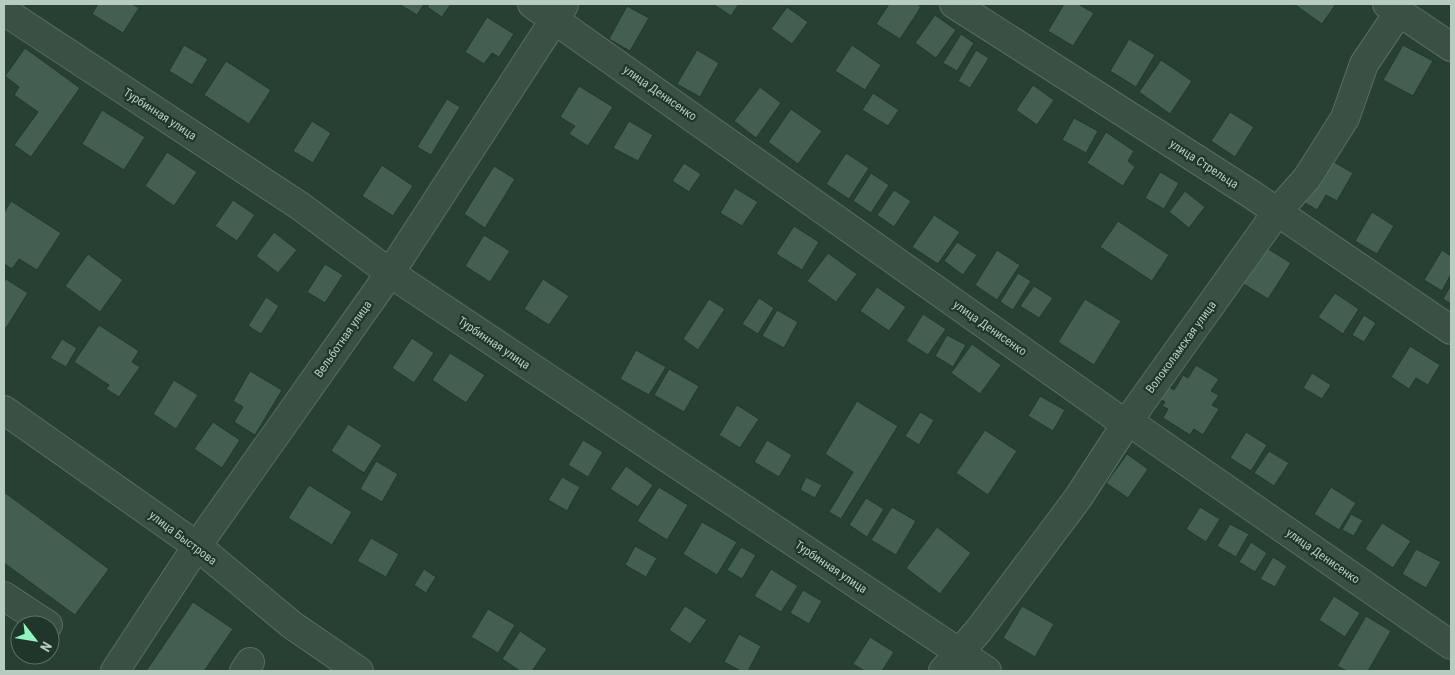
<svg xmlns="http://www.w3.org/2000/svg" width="1455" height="675" viewBox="0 0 1455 675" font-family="'Roboto Condensed',sans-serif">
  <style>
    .building { fill: #435f50; stroke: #22382b }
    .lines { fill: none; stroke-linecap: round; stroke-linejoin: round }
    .minor-casing { stroke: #596e62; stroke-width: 30 }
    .minor { stroke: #3b5044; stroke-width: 28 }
    .labels { text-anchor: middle; stroke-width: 4.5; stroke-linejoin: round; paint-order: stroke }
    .street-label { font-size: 12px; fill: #b8cbc1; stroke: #203629 }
  </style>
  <rect width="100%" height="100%" fill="#274032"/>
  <g class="building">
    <polygon points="98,4 132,4 139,8 123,33 92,14"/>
    <polygon points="399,4 424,4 417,15"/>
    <polygon points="430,4 451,4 442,17 427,7"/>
    <polygon points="713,4 737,4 738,5 731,16"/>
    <polygon points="889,4 917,4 921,7 900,39 876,24"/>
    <polygon points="1064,4 1078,4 1094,13 1073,46 1048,31"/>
    <polygon points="1294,4 1336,4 1322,24"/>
    <polygon points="627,6 649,18 630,51 609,39"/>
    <polygon points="787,7 808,22 792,44 771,29"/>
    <polygon points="935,15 956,30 936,58 915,43"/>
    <polygon points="487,17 514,34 499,57 492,53 484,64 465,52"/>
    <polygon points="961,34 974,43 957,71 943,63"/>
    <polygon points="1129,39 1155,55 1136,87 1110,71"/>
    <polygon points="184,45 208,59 192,85 169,71"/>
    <polygon points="852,45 881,65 865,90 835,71"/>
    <polygon points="1403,45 1433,61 1413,96 1383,80"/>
    <polygon points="25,48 80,88 31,157 14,145 38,112 14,95 19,87 5,76"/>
    <polygon points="697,50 719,63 700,97 677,84"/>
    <polygon points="976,50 989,58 970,88 958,81"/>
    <polygon points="1161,60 1192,81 1170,114 1139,92"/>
    <polygon points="226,61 271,90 249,124 204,95"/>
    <polygon points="1033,85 1054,100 1037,125 1016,110"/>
    <polygon points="579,86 613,107 588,146 569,134 575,126 560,117"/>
    <polygon points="760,87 781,103 756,138 734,121"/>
    <polygon points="873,93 899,110 888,126 862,110"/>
    <polygon points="447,99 460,107 431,155 417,147"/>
    <polygon points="791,109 822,131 798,164 768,142"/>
    <polygon points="102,110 145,137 124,170 82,144"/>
    <polygon points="1230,112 1254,127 1235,157 1211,141"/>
    <polygon points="1074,118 1098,131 1086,153 1062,140"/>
    <polygon points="312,121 331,133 313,163 293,151"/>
    <polygon points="629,121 653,135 638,161 613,148"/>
    <polygon points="1106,132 1134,151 1128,161 1135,167 1123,186 1087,163"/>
    <polygon points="167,152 197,172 174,206 145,186"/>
    <polygon points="846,153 869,168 849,199 826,184"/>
    <polygon points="1327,158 1353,173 1337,201 1326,195 1317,210 1302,201"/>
    <polygon points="684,163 701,174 689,192 672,181"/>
    <polygon points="382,165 413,186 393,216 362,196"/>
    <polygon points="494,166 515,179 485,228 464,214"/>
    <polygon points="1160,172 1179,183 1164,209 1145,198"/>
    <polygon points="871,173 889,185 871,213 853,201"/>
    <polygon points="735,188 758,202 742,226 720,213"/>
    <polygon points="894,190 911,201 894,227 877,215"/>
    <polygon points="1185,191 1205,207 1189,228 1169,212"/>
    <polygon points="233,200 255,215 237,241 215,226"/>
    <polygon points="11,201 61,233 37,270 19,259 12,269 4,264 4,213"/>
    <polygon points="1372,212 1394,226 1377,254 1355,241"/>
    <polygon points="934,215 960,232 938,264 912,247"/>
    <polygon points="1118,221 1169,255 1152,281 1100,247"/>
    <polygon points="794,226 819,242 802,270 776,254"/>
    <polygon points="274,232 297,250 278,273 256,256"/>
    <polygon points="484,235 510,251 490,282 465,266"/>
    <polygon points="957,242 977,255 963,275 944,261"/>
    <polygon points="1265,247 1291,263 1268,299 1242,283"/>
    <polygon points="997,250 1020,265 997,300 975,285"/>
    <polygon points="1442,250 1451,256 1451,274 1442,291 1424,280"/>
    <polygon points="828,253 857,274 836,302 807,281"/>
    <polygon points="88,254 123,280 100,312 65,286"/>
    <polygon points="325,264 343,275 325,303 307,292"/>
    <polygon points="1018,273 1031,281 1013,310 1000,302"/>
    <polygon points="6,279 28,293 6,328 4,327 4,283"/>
    <polygon points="543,279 569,296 549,325 524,309"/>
    <polygon points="1451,285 1451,304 1443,299"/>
    <polygon points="1034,286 1053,298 1039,318 1020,306"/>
    <polygon points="877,287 906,307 889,331 860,311"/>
    <polygon points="1335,293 1359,309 1343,334 1318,317"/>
    <polygon points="266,297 279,306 261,334 248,326"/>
    <polygon points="759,298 774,308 758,334 742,324"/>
    <polygon points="709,299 725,309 698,350 683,339"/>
    <polygon points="1085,299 1121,321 1094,365 1058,342"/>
    <polygon points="777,310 798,322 784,348 762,336"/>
    <polygon points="923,314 946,329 928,355 906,341"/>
    <polygon points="1364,315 1376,323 1364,342 1352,335"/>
    <polygon points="99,325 139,351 132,362 140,367 119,397 106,389 109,385 74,362"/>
    <polygon points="947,335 966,345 953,367 935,356"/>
    <polygon points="412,338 434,353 414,383 392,368"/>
    <polygon points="62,339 77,348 66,367 50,358"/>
    <polygon points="972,344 1001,365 980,394 951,373"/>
    <polygon points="1410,346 1440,365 1428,385 1416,378 1409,389 1391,377"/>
    <polygon points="636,350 666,367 649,395 620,379"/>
    <polygon points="450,353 485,375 466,403 432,380"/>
    <polygon points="1196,365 1219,379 1211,391 1219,395 1212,405 1219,409 1203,435 1194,429 1190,435 1163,418 1168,409 1162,406 1165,402 1157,397 1165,384 1174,390 1183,375 1188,378"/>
    <polygon points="669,369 699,386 684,412 654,395"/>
    <polygon points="250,371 282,390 255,435 234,422 243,407 233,401"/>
    <polygon points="1312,373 1331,385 1322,399 1303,388"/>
    <polygon points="174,380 198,395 176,429 153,414"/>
    <polygon points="1040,396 1065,410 1053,431 1028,416"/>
    <polygon points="857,401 898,426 841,519 829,512 853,472 825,454"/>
    <polygon points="737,405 759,419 740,448 719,435"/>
    <polygon points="920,412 934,420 919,445 905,436"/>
    <polygon points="213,422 240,440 222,468 194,449"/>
    <polygon points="348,424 382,445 364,473 331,451"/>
    <polygon points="985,430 1017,451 988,495 956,473"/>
    <polygon points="1246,432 1267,445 1251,471 1230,458"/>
    <polygon points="583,440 603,452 588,477 568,465"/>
    <polygon points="767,440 792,455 779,477 754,462"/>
    <polygon points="1269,451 1289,463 1274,486 1254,473"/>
    <polygon points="1127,454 1148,469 1128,498 1106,483"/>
    <polygon points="376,461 398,474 382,502 360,489"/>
    <polygon points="626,466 653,485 638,507 610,489"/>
    <polygon points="562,477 580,487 567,511 548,500"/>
    <polygon points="806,477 822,485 815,498 800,490"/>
    <polygon points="309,485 352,512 332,545 288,518"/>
    <polygon points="659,487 688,505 667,540 637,521"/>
    <polygon points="1331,487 1356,503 1339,530 1314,514"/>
    <polygon points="4,492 109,569 75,615 4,563"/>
    <polygon points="866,498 884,509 867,537 849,525"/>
    <polygon points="892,507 916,521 896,555 871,540"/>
    <polygon points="1200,507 1220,519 1206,542 1186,529"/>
    <polygon points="1351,514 1363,520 1354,536 1342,530"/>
    <polygon points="702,522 737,542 717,575 683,554"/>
    <polygon points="1382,523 1411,541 1393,568 1365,549"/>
    <polygon points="1230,524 1249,534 1236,557 1217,546"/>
    <polygon points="937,527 971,553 940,594 906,568"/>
    <polygon points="371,538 399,554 386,577 357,561"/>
    <polygon points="1251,542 1267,553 1255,572 1239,562"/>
    <polygon points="635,546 657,558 646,577 625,565"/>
    <polygon points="741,547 756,555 742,579 727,570"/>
    <polygon points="1416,549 1441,562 1426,588 1402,574"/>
    <polygon points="1273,557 1287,566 1275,587 1260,579"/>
    <polygon points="424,569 436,577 426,593 414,585"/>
    <polygon points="771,569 798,586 781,612 754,596"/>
    <polygon points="803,590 822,601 809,624 790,613"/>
    <polygon points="1334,596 1360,613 1345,637 1319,620"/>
    <polygon points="193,602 233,629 204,671 146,671"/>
    <polygon points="685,606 707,620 690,644 669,630"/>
    <polygon points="1022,606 1054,624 1035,657 1003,638"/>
    <polygon points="488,609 515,625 498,653 471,637"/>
    <polygon points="1366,616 1391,631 1368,671 1347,671 1337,666"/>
    <polygon points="520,631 547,649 532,671 520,671 502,659"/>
    <polygon points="739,634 761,646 748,671 741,671 724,662"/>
    <polygon points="870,637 894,652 882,671 865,671 853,664"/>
  </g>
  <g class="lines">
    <g class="minor-casing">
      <g id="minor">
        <polyline points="532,4 1120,420 1128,421 1451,645"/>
        <polyline points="954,4 1251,194 1451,330"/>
        <polyline points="1387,4 1451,47"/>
        <polyline points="4,11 300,206 390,273 987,671"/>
        <polyline points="4,410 197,546 292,625 359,671"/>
        <polyline points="4,596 48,625"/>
        <polyline points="115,671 197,546 390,273 564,5"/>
        <polyline points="244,671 250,662"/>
        <polyline points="943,671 979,630 1078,498 1128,421 1277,212 1307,178 1345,118 1364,64 1399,12"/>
      </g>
    </g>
    <use href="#minor" class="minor"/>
  </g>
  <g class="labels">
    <g class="street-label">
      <text transform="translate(660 93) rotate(35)" y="4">улица Денисенко</text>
      <text transform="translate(160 114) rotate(33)" y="4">Турбинная улица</text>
      <text transform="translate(1204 164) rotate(33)" y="4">улица Стрельца</text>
      <text transform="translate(990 328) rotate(35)" y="4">улица Денисенко</text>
      <text transform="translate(343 339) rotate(-55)" y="4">Вельботная улица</text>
      <text transform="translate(494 343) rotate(34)" y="4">Турбинная улица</text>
      <text transform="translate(1181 347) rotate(-54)" y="4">Волоколамская улица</text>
      <text transform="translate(183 538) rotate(37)" y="4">улица Быстрова</text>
      <text transform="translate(1323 556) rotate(35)" y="4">улица Денисенко</text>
      <text transform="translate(831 567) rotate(34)" y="4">Турбинная улица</text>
    </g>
  </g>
  <rect width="1455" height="675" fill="none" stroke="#b8cbc1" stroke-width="10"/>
  <g transform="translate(35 640) rotate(121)"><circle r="24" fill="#203629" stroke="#5d7266"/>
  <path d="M0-4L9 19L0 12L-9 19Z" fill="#92f5c1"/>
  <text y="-8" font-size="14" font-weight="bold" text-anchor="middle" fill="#b8cbc1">N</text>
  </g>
</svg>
